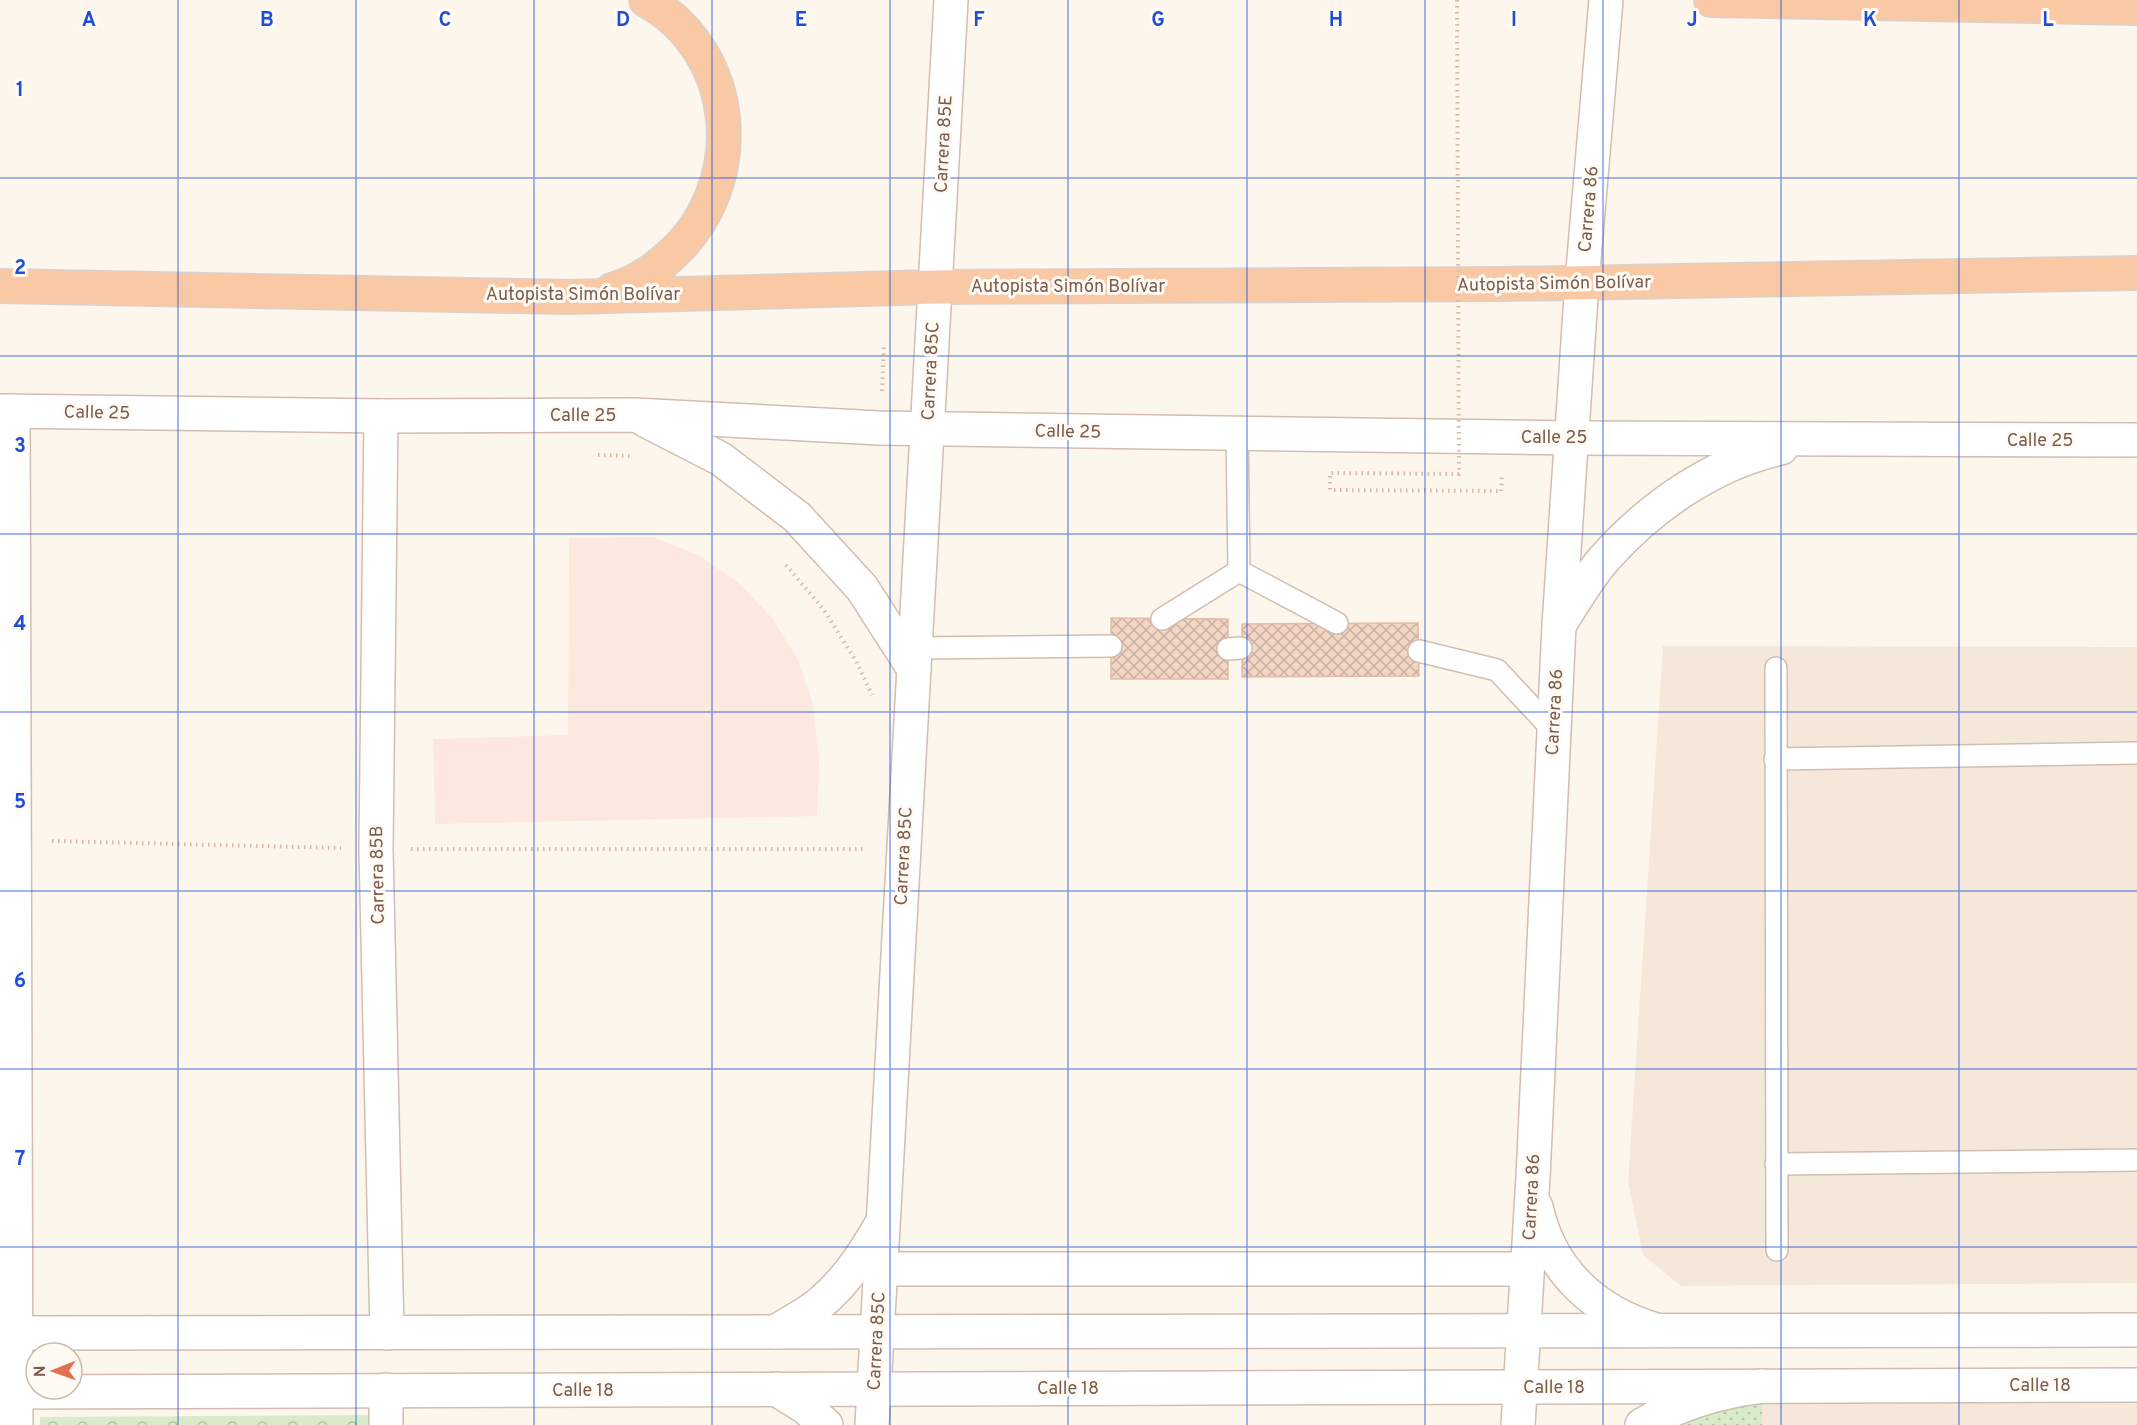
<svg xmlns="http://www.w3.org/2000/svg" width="2137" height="1425" viewBox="0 0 2137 1425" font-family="Overpass,sans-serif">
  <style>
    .residential { fill: #f5e8da }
    .commercial { fill: #fde8e0 }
    .grass { fill: url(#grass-dots) }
    .park { fill: url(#park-crowns) }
    .building { fill: url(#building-cross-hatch); stroke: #e6bba3; stroke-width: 1.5 }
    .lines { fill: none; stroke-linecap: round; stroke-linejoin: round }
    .service-casing { stroke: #d1beb0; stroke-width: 24 }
    .minor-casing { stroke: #d1beb0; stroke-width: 36 }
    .tertiary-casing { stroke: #d1beb0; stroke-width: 36 }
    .trunk-casing { stroke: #dad1cd; stroke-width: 36 }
    .path { stroke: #d9b8a5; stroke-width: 4; stroke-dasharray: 1.5 4.5; stroke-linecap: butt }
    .service { stroke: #fff; stroke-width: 21 }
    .minor { stroke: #fff; stroke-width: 33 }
    .tertiary { stroke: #fff; stroke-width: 33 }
    .trunk { stroke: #f9c8a4; stroke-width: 33 }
    .path-bridge { stroke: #d9b8a5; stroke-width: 4; stroke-dasharray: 1.5 4.5; stroke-linecap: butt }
    .grid { fill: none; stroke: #1d4ed8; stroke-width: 1.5; stroke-opacity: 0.55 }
    .labels { text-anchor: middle; stroke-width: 6; stroke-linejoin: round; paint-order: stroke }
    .street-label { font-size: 18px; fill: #7a5c4d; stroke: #fffaf3 }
    .grid-label { font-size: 20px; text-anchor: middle; font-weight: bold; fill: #1d4ed8; stroke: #fffaf3; stroke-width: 6; stroke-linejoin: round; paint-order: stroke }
  </style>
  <defs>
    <pattern id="grass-dots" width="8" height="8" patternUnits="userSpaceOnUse" patternTransform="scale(1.5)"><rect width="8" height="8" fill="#d8ecc9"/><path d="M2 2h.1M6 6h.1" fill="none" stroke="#b4c2a5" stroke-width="1.8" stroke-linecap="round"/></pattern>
    <pattern id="park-crowns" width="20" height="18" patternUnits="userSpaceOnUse" patternTransform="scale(1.5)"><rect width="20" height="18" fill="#d8ecc9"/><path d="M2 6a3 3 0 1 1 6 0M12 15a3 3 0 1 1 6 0" fill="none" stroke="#b4c2a5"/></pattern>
    <pattern id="building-cross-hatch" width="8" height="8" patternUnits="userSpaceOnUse" patternTransform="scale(1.5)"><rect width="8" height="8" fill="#f3d5c3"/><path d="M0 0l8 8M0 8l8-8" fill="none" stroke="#cab0a1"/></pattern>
  </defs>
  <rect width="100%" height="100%" fill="#fdf6ec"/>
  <g class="residential">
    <polygon points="1663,646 2137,647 2137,1283 1681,1286 1643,1255 1628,1182"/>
    <polygon points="2137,1385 2137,1425 1762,1425 1763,1386"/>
  </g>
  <polygon class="commercial" points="653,537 698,555 738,582 772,618 797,658 813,704 819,760 817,816 435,824 433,739 568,735 569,538"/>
  <polygon class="grass" points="1763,1386 1762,1425 1642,1425"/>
  <polygon class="park" points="370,1415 370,1425 40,1425 40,1417"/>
  <g class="building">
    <polygon points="1111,618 1228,619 1228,679 1111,679"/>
    <polygon points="1418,623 1419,676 1242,677 1242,624"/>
  </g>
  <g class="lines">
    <g class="service-casing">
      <g id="service">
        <polyline points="1237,433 1239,571"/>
        <polyline points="1162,619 1239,571 1337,623"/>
        <polyline points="915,648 1111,646"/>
        <polyline points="1228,649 1241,648"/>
        <polyline points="1419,651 1497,670 1553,730"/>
        <polyline points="1776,668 1777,1250"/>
        <polyline points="1775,759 2137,753"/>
        <polyline points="1776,1164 2137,1160"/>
      </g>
    </g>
    <g class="minor-casing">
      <g id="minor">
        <polyline points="13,411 16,1425"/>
        <polyline points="381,416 376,849 387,1333"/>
        <polyline points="881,1269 1526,1269"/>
        <polyline points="0,1333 2137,1330"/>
        <polyline points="0,1392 2137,1385"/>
        <polyline points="386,1425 386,1390"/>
      </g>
    </g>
    <g class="tertiary-casing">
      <g id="tertiary">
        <polyline points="0,411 381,416 635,415 879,428 1572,438 2137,440"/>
        <polyline points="645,420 721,459 797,517 862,588 914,669"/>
        <path d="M 1560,624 C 1574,601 1587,579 1604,559 C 1650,507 1713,463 1781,448"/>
        <path d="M 1536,1207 C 1550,1271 1595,1312 1656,1330"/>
        <path d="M 775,1332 C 785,1326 796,1320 807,1313 C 839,1292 862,1258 881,1225"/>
        <polyline points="776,1389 805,1407 826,1425"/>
        <polyline points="872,1425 951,0"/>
        <polyline points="1518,1425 1533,1177 1559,625 1582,282 1606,0"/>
        <path d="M 1642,1425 C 1680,1403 1719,1391 1763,1386"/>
      </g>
    </g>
    <g class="trunk-casing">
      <g id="trunk">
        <polyline points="1711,0 2137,8"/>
        <polyline points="0,286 568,297 935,287 1503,284 2137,273"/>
        <path d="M 612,290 C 633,284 654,271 670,256 C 749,186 741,53 646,0"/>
      </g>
    </g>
    <g class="path">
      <polyline points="882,391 884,344"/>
      <polyline points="598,455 632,456"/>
      <polyline points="1501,491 1502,474"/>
      <polyline points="786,565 824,610 856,661 872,695"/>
      <polyline points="52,841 341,848"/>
      <polyline points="411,849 865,849"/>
    </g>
    <use href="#service" class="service"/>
    <use href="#minor" class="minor"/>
    <use href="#tertiary" class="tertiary"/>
    <use href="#trunk" class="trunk"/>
    <polyline class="path-bridge" points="1457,0 1459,474 1330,473 1330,490 1501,491"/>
  </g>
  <path class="grid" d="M 178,0 L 178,1425M 356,0 L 356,1425M 534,0 L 534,1425M 712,0 L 712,1425M 890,0 L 890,1425M 1068,0 L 1068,1425M 1247,0 L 1247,1425M 1425,0 L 1425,1425M 1603,0 L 1603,1425M 1781,0 L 1781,1425M 1959,0 L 1959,1425M 0,178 L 2137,178M 0,356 L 2137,356M 0,534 L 2137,534M 0,712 L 2137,712M 0,891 L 2137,891M 0,1069 L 2137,1069M 0,1247 L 2137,1247"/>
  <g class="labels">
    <g class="street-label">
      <text transform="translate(943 144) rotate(-87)" y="6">Carrera 85E</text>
      <text transform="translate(1588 209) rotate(-85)" y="6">Carrera 86</text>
      <text transform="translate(1554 283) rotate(-1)" y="6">Autopista Simón Bolívar</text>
      <text x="1068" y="292">Autopista Simón Bolívar</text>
      <text x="583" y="300">Autopista Simón Bolívar</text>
      <text transform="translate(930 371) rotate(-87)" y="6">Carrera 85C</text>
      <text transform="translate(97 412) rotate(1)" y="6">Calle 25</text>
      <text x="583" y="421">Calle 25</text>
      <text transform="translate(1068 431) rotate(1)" y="6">Calle 25</text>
      <text x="1554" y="443">Calle 25</text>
      <text x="2040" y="446">Calle 25</text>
      <text transform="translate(1554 712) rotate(-87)" y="6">Carrera 86</text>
      <text transform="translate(903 856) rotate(-87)" y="6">Carrera 85C</text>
      <text transform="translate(377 875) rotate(-91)" y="6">Carrera 85B</text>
      <text transform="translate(1531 1197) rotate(-87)" y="6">Carrera 86</text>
      <text transform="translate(876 1341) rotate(-87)" y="6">Carrera 85C</text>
      <text x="2040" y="1391">Calle 18</text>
      <text x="1554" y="1393">Calle 18</text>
      <text x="1068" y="1394">Calle 18</text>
      <text x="583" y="1396">Calle 18</text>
    </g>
  </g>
  <g class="grid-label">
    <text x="89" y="26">A</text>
    <text x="267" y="26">B</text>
    <text x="445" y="26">C</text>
    <text x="623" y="26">D</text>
    <text x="801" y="26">E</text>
    <text x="979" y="26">F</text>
    <text x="1158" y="26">G</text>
    <text x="1336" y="26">H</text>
    <text x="1514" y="26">I</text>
    <text x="1692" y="26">J</text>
    <text x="1870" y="26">K</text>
    <text x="2048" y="26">L</text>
    <text x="20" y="96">1</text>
    <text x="20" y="274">2</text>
    <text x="20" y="452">3</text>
    <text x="20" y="630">4</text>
    <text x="20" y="808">5</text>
    <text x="20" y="987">6</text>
    <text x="20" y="1165">7</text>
  </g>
  <g transform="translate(54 1371) rotate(269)"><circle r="28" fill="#fffaf3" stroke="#cabbb1" stroke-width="1.5"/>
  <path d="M0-4.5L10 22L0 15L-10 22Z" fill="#e76f51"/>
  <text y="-9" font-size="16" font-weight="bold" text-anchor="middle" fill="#7a5c4d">N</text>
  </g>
</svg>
